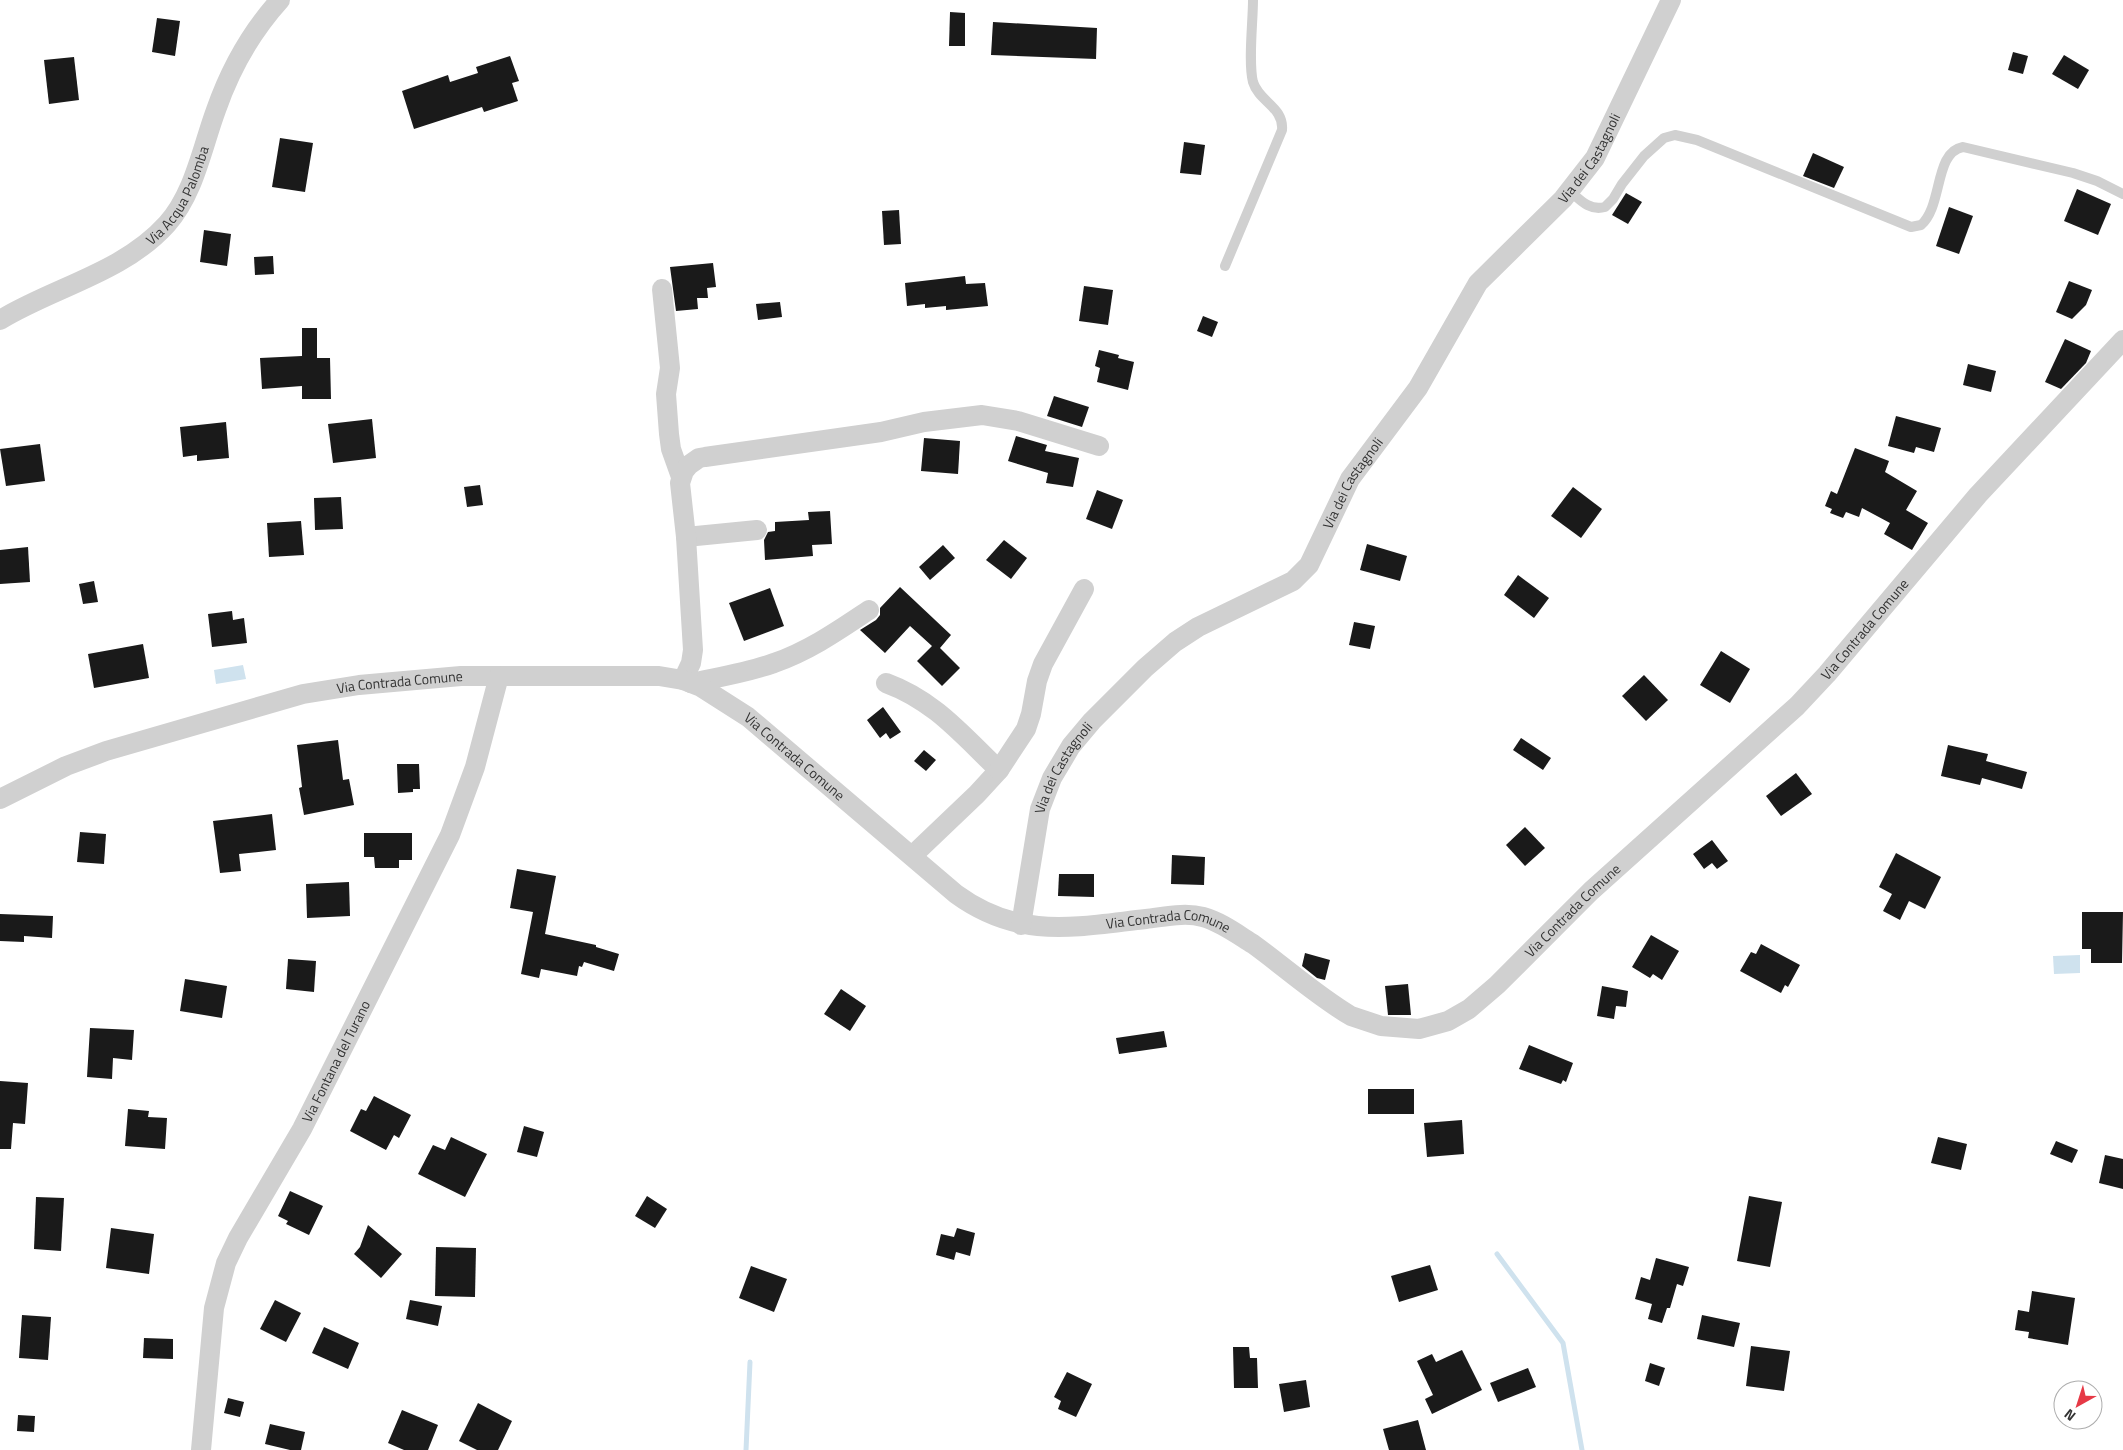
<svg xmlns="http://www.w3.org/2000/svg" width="2123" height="1450" viewBox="0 0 2123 1450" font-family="'Titillium Web',sans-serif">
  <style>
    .water { fill: #cfe2ee }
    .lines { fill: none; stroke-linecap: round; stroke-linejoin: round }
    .stream { stroke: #cfe2ee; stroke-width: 5 }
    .building { fill: #1a1a1a }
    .lane { stroke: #d0d0d0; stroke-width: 10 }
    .street { stroke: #d0d0d0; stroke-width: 20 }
    .labels { text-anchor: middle; stroke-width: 5; stroke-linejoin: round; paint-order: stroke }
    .street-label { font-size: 14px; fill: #333; stroke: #fff }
  </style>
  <rect width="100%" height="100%" fill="#fff"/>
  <g class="water">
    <polygon points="243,665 246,679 216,684 214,670"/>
    <polygon points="2080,955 2080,973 2054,974 2053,956"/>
  </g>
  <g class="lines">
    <g class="stream">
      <polyline points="1497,1254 1563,1343 1582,1450"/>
      <polyline points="746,1450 750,1362"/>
    </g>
  </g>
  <g class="building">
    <polygon points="950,12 965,13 965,46 949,46"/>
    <polygon points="157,18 180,21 175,56 152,52"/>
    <polygon points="993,22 1097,28 1096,59 991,55"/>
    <polygon points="2013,52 2028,56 2023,74 2008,70"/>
    <polygon points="2064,55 2089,70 2078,89 2052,74"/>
    <polygon points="510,56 519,81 512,83 518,101 484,112 482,107 414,129 402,91 448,75 450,82 478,73 476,67"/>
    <polygon points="74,57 79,100 49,104 44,60"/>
    <polygon points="280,138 313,143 305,192 272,187"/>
    <polygon points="1184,142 1205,145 1201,175 1180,173"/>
    <polygon points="1813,153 1844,167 1834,188 1803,176"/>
    <polygon points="2077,189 2111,204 2098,235 2064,221"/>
    <polygon points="1626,193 1642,202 1628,224 1612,215"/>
    <polygon points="1949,207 1973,216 1959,254 1936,246"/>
    <polygon points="899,210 901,244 884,245 882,211"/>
    <polygon points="204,230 231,234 227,266 200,262"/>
    <polygon points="273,256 274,274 255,275 254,257"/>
    <polygon points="713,263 716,287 707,288 708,298 697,298 698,309 676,311 670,267"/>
    <polygon points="965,276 966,284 985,283 988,306 946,310 946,306 925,308 925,304 907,306 905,283"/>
    <polygon points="2069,281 2092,290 2086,305 2072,319 2056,312"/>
    <polygon points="1084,286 1113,290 1108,325 1079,321"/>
    <polygon points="780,302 782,317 758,320 756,304"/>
    <polygon points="1203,316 1218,322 1212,337 1197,331"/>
    <polygon points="302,328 317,328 317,358 330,358 331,399 302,399 302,386 262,389 260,358 302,356"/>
    <polygon points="2065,339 2091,351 2086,363 2061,389 2045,382"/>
    <polygon points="1099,350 1119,355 1118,358 1134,362 1128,390 1097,382 1100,368 1095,366"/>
    <polygon points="1968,364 1996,371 1991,392 1963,385"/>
    <polygon points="1054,396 1089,407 1082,427 1047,416"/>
    <polygon points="1896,416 1941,428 1934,452 1916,447 1914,453 1888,446"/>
    <polygon points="372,419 376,458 333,463 328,424"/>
    <polygon points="226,422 229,458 197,461 197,455 183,457 180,427"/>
    <polygon points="1016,436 1047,445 1045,451 1079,458 1073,487 1046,483 1048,473 1008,461"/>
    <polygon points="924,438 960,441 958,474 921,471"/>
    <polygon points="40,444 45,481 6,486 0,449"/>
    <polygon points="1855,448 1889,461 1885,472 1917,491 1906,510 1928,523 1912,550 1884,534 1890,523 1862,508 1859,517 1846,512 1843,518 1830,513 1832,509 1825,506 1831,491 1837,494"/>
    <polygon points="480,485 483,505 467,507 464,487"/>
    <polygon points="1573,487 1602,509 1581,538 1551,516"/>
    <polygon points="1097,490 1123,500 1112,529 1086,519"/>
    <polygon points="341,497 343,529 315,530 314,498"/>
    <polygon points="830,511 832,544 812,545 813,556 765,560 764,540 768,532 775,531 775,522 809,520 808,512"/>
    <polygon points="301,521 304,555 269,557 267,523"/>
    <polygon points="1004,540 1027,558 1011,579 986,560"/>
    <polygon points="1367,544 1407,556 1400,581 1360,570"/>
    <polygon points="943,545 955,558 930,580 919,567"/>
    <polygon points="28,547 30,582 0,584 0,550"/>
    <polygon points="1518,575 1549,598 1534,618 1504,595"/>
    <polygon points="94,581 98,602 83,604 79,584"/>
    <polygon points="900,587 951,635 940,648 960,668 942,686 917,661 932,646 910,626 885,653 860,630 876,620 880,615 880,608"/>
    <polygon points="770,588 784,626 744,641 729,603"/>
    <polygon points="232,611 233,620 244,618 247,643 212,647 208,614"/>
    <polygon points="1354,622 1375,626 1370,649 1349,645"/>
    <polygon points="143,644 149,678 94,688 88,654"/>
    <polygon points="1721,651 1750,669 1730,703 1700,685"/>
    <polygon points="1644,675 1668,700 1646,721 1622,696"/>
    <polygon points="883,707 901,732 890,739 886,733 880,738 867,720"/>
    <polygon points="1521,738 1551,758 1543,770 1513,750"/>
    <polygon points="338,740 343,780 349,779 354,805 304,815 299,788 302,787 297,745"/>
    <polygon points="1948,745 1988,754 1986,761 2027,772 2022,789 1982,778 1980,785 1941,776"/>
    <polygon points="924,750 936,760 926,771 914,761"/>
    <polygon points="397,764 419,764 420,789 413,789 413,792 398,793"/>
    <polygon points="1796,773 1812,794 1781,816 1766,796"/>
    <polygon points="272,814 276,850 239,854 241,871 220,873 213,821"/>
    <polygon points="1525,827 1545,848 1525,866 1506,845"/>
    <polygon points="80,832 106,834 104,864 77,862"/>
    <polygon points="364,833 412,833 412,860 399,860 399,868 375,868 374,857 364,857"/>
    <polygon points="1712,840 1728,861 1717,869 1712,863 1704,869 1693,854"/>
    <polygon points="1896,853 1941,877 1925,909 1909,901 1900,920 1883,911 1892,894 1879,887"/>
    <polygon points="1172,855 1205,857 1204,885 1171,884"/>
    <polygon points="517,869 556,876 545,934 596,945 596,947 619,954 614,971 584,962 582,967 579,966 577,976 541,969 539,978 521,974 533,912 510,908"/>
    <polygon points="1059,874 1094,874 1094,897 1058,896"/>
    <polygon points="349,882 350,916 307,918 306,884"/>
    <polygon points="2082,912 2123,912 2122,963 2091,963 2091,949 2082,949"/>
    <polygon points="0,914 53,916 52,938 24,936 24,942 0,941"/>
    <polygon points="1651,935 1679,951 1662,980 1653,974 1650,978 1632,967"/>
    <polygon points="1761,944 1800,965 1788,987 1785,985 1781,993 1740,971 1751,952 1756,954"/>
    <polygon points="1305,953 1330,960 1325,980 1317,978 1302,966"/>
    <polygon points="288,959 316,961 314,992 286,989"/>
    <polygon points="185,979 227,986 222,1018 180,1011"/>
    <polygon points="1408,984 1411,1015 1388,1015 1385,986"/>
    <polygon points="1602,986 1628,991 1626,1007 1616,1006 1614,1019 1597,1016"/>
    <polygon points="841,989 866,1006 850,1031 824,1014"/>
    <polygon points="90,1028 134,1030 132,1060 113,1058 112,1079 87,1077"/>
    <polygon points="1164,1031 1167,1047 1119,1054 1116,1038"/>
    <polygon points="1529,1045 1573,1063 1566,1082 1563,1080 1561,1084 1519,1069"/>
    <polygon points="0,1081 28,1083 25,1124 13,1123 11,1149 0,1149"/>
    <rect x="1368" y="1089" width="46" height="25"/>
    <polygon points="374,1096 411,1115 399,1138 394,1135 386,1150 350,1131 361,1109 366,1111"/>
    <polygon points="128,1109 149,1111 148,1117 167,1118 165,1149 125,1146"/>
    <polygon points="1462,1120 1464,1154 1427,1157 1424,1123"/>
    <polygon points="524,1126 544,1132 537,1157 517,1152"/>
    <polygon points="451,1137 487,1154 465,1197 418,1174 433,1145 445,1150"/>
    <polygon points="1938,1137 1967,1144 1961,1170 1931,1163"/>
    <polygon points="2056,1141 2078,1150 2072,1163 2050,1154"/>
    <polygon points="2105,1155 2123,1159 2123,1189 2099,1183"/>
    <polygon points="290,1191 323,1206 309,1235 286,1224 288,1221 278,1216"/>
    <polygon points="647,1196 667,1209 655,1228 635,1216"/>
    <polygon points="1749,1196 1782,1202 1770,1267 1737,1261"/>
    <polygon points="36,1197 64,1198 61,1251 34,1249"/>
    <polygon points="368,1225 402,1254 381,1278 354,1254 360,1247"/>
    <polygon points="111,1228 154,1234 149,1274 106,1268"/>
    <polygon points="957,1228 975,1233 970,1256 956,1252 954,1260 936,1255 941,1234 954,1237"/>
    <polygon points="436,1247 476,1248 475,1297 435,1296"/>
    <polygon points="1656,1258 1689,1267 1683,1286 1677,1284 1670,1308 1667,1308 1662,1323 1648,1319 1652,1304 1635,1299 1641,1277 1650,1280"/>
    <polygon points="1430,1265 1438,1290 1399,1302 1391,1276"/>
    <polygon points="751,1266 787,1279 774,1312 739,1298"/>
    <polygon points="2032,1291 2075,1298 2068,1345 2028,1338 2029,1332 2015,1330 2018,1310 2029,1312"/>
    <polygon points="275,1300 301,1313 286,1342 260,1329"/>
    <polygon points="410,1300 442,1306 438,1326 406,1319"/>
    <polygon points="22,1315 51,1317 48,1360 19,1358"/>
    <polygon points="1702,1315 1740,1323 1734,1347 1697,1339"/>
    <polygon points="324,1327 359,1343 348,1369 312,1353"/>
    <polygon points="144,1338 173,1339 173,1359 143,1358"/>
    <polygon points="1751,1346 1790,1351 1784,1391 1746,1386"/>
    <polygon points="1233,1347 1249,1347 1250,1358 1257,1358 1258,1388 1234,1388"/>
    <polygon points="1462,1350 1482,1390 1432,1414 1425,1399 1433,1395 1417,1361 1432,1354 1436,1362"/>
    <polygon points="1650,1363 1665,1368 1659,1386 1645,1381"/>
    <polygon points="1528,1368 1536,1387 1498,1402 1490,1383"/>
    <polygon points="1067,1372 1092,1384 1076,1417 1058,1409 1061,1401 1054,1397"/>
    <polygon points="1306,1380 1310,1407 1284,1412 1279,1384"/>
    <polygon points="228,1398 244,1402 240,1417 224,1413"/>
    <polygon points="478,1403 512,1421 498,1450 477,1450 459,1441"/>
    <polygon points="402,1410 438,1425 428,1450 404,1450 388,1443"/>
    <polygon points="18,1415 35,1416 34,1432 17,1431"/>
    <polygon points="1418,1420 1426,1450 1389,1450 1383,1429"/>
    <polygon points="270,1424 305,1432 301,1450 290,1450 265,1444"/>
  </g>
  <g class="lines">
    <g class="lane">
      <path d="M 1570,191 C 1581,201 1590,211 1605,207 L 1613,199 L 1622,184 L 1644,156 L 1664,138 L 1675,135 L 1697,140 L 1911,227 L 1921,225 C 1943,206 1934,152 1963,147 L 2073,173 L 2097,181 L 2123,194"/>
      <path d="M 1225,266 L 1282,130 C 1284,107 1259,102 1253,82 C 1248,62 1253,22 1253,0"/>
    </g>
    <g class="street">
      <polyline points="662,289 670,368 666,394 669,434 671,449 681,477"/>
      <path id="s1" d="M 0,320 C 54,287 123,273 167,224 C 194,194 202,148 216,110 C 230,70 251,32 280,0"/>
      <polyline points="686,537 757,530"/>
      <polyline points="683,680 691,663 693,650 686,537 680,483 684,471 689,465 699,458 705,457 881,432 924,422 982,415 1018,421 1099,446"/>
      <path d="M 691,683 C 719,677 747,673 774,663 C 809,651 839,630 869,610"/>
      <path d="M 886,683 C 935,701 962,735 999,770 L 977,794 L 912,856"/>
      <polyline points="999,770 1026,729 1031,714 1037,681 1043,664 1084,589"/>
      <path id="s2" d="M 0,799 L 66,766 L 106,751 L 303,694 L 359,685 L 461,676 L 659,676 L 683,680 L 701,687 L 748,717 L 956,894 C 1019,940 1074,927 1146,919 C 1164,917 1185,912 1203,917 C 1221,922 1237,934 1253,944 C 1286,968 1317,996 1351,1016 L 1381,1026 L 1419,1029 L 1448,1021 L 1469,1009 L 1497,985 L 1591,891 L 1797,706 L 1827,674 L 1978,495 L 2123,340"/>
      <path id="s3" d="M 1021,925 L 1040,809 L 1052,778 L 1071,746 L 1092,721 L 1145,668 L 1175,642 L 1198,627 L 1293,581 L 1309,565 L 1350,479 L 1418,388 L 1478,283 L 1563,199 L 1595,158 L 1671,0"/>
      <path id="s4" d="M 201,1450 L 214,1308 L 226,1263 L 238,1238 L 302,1129 L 450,835 L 475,767 L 499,676"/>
    </g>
  </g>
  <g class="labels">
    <g class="street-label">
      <text dy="5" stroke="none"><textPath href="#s3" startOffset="989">Via dei Castagnoli</textPath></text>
      <text dy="5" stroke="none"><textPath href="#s1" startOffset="224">Via Acqua Palomba</textPath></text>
      <text dy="5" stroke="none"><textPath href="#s3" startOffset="584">Via dei Castagnoli</textPath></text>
      <text dy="5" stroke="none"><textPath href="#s2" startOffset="2158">Via Contrada Comune</textPath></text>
      <text dy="5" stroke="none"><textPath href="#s2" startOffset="419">Via Contrada Comune</textPath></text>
      <text dy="5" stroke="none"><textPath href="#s2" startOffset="839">Via Contrada Comune</textPath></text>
      <text dy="5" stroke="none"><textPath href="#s3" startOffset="165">Via dei Castagnoli</textPath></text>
      <text dy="5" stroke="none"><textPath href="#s2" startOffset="1752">Via Contrada Comune</textPath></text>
      <text dy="5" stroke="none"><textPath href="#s2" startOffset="1272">Via Contrada Comune</textPath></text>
      <text dy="5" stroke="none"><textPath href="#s4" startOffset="419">Via Fontana del Turano</textPath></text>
    </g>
  </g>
  <g transform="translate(2078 1405) rotate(219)"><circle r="24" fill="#ffffff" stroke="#adadad"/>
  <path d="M0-4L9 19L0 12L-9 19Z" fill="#e63946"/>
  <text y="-8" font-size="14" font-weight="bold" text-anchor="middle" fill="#333333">N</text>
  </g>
</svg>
